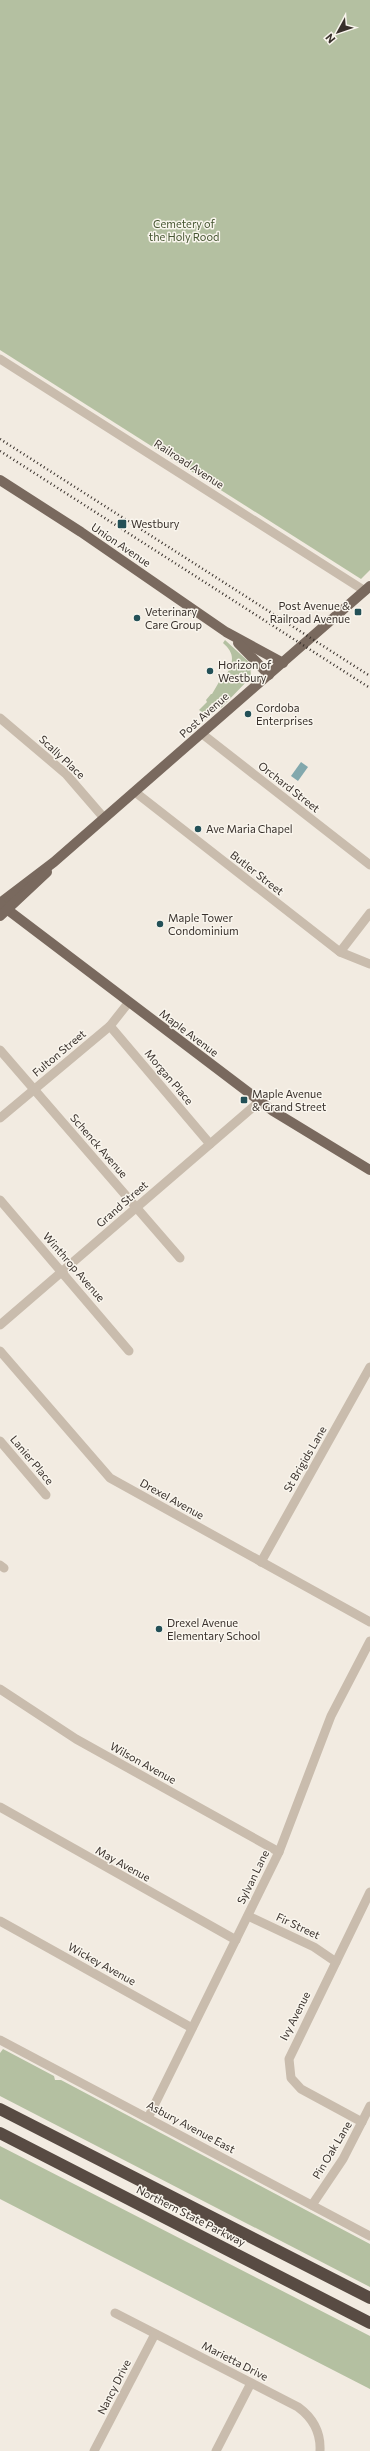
<svg xmlns="http://www.w3.org/2000/svg" width="370" height="2451" viewBox="0 0 370 2451" font-family="Commissioner,sans-serif">
  <style>
    .green { fill: #b4c0a1 }
    .water { fill: #82a8ad }
    .lines { fill: none; stroke-linecap: round; stroke-linejoin: round }
    .minor { stroke: #c9bcad; stroke-width: 9 }
    .major { stroke: #79695e; stroke-width: 10 }
    .highway { stroke: #584b43; stroke-width: 12 }
    .rail { stroke: #38302b; stroke-width: 2.5; stroke-dasharray: 1 3; stroke-linecap: butt }
    .poi-dot { fill: #235057; stroke: #f9f5ed; stroke-width: 1.5 }
    .labels { text-anchor: middle; stroke-width: 3; stroke-linejoin: round; paint-order: stroke }
    .park-label { font-size: 11px; fill: #455531; stroke: #f9f5ed }
    .street-label { font-size: 11px; fill: #38302b; stroke: #f9f5ed }
    .poi-label { font-size: 11px; fill: #38302b; stroke: #f9f5ed; text-anchor: start }
  </style>
  <rect width="100%" height="100%" fill="#f2ebe1"/>
  <g class="green">
    <polygon points="0,0 370,0 370,570 361,579 0,350"/>
    <path d="M 225,640 L 250,663 L 251,677 L 221,708 L 212,703 L 206,711 L 202,712 L 199,710 L 207,702 L 206,700 L 211,694 L 212,694 L 219,682 L 227,676 L 226,675 C 234,663 235,653 223,643 Z"/>
    <polygon points="3,2049 54,2076 55,2080 61,2080 370,2244 370,2287 0,2096 0,2053"/>
    <polygon points="0,2146 370,2336 370,2451 370,2389 0,2199"/>
  </g>
  <polygon class="water" points="301,762 308,767 298,781 291,776"/>
  <g class="lines">
    <g class="minor">
      <polyline points="0,359 365,591"/>
      <polyline points="0,718 66,774 104,818"/>
      <polyline points="201,733 370,865"/>
      <polyline points="135,792 340,952 370,964"/>
      <polyline points="340,952 370,913"/>
      <polyline points="110,1026 210,1144"/>
      <polyline points="0,1050 180,1258"/>
      <polyline points="0,1118 110,1026 129,1002"/>
      <polyline points="0,1200 129,1351"/>
      <polyline points="0,1325 260,1101"/>
      <polyline points="0,1351 110,1478 370,1622"/>
      <polyline points="0,1441 46,1495"/>
      <polyline points="261,1562 370,1367"/>
      <polyline points="0,1565 4,1568"/>
      <polyline points="0,1689 76,1739 279,1852"/>
      <polyline points="0,1807 236,1940"/>
      <polyline points="248,1916 314,1947 336,1962"/>
      <polyline points="0,1921 192,2028"/>
      <polyline points="0,2040 370,2236"/>
      <polyline points="148,2118 279,1852 331,1716 370,1641"/>
      <polyline points="362,2122 301,2089 291,2078 289,2059 370,1892"/>
      <polyline points="312,2205 343,2159 370,2106"/>
      <path d="M 115,2313 L 298,2407 C 313,2418 321,2432 320,2451"/>
      <polyline points="94,2451 155,2334"/>
      <polyline points="216,2451 251,2383"/>
    </g>
    <g class="major">
      <polyline points="0,480 81,532 226,632 283,663"/>
      <polyline points="238,643 269,675"/>
      <polyline points="0,903 54,862 370,586"/>
      <polyline points="0,904 273,1111 370,1170"/>
      <polyline points="0,916 47,872"/>
    </g>
    <g class="highway">
      <polyline points="0,2109 370,2298"/>
      <polyline points="0,2133 370,2323"/>
    </g>
    <g class="rail">
      <polyline points="0,439 370,676"/>
      <polyline points="0,451 370,688"/>
    </g>
  </g>
  <g class="poi-dot">
    <rect x="117" y="519" width="10" height="10" rx="2"/>
    <rect x="354" y="608" width="8" height="8" rx="2"/>
    <circle cx="137" cy="618" r="4"/>
    <circle cx="210" cy="671" r="4"/>
    <circle cx="248" cy="714" r="4"/>
    <circle cx="198" cy="829" r="4"/>
    <circle cx="160" cy="924" r="4"/>
    <rect x="240" y="1096" width="8" height="8" rx="2"/>
    <circle cx="159" cy="1629" r="4"/>
  </g>
  <g class="labels">
    <g class="park-label">
      <text x="184" y="228">Cemetery of<tspan x="184" dy="13">the Holy Rood</tspan></text>
    </g>
    <g class="street-label">
      <text transform="translate(189 464) rotate(33)" y="4">Railroad Avenue</text>
      <text transform="translate(121 545) rotate(34)" y="4">Union Avenue</text>
      <text transform="translate(204 715) rotate(-42)" y="4">Post Avenue</text>
      <text transform="translate(62 757) rotate(43)" y="4">Scally Place</text>
      <text transform="translate(289 787) rotate(38)" y="4">Orchard Street</text>
      <text transform="translate(257 873) rotate(38)" y="4">Butler Street</text>
      <text transform="translate(189 1033) rotate(37)" y="4">Maple Avenue</text>
      <text transform="translate(59 1053) rotate(-40)" y="4">Fulton Street</text>
      <text transform="translate(169 1077) rotate(50)" y="4">Morgan Place</text>
      <text transform="translate(99 1146) rotate(49)" y="4">Schenck Avenue</text>
      <text transform="translate(122 1204) rotate(-41)" y="4">Grand Street</text>
      <text transform="translate(74 1267) rotate(49)" y="4">Winthrop Avenue</text>
      <text transform="translate(305 1459) rotate(-60)" y="4">St Brigids Lane</text>
      <text transform="translate(32 1460) rotate(50)" y="4">Lanier Place</text>
      <text transform="translate(172 1499) rotate(29)" y="4">Drexel Avenue</text>
      <text transform="translate(143 1763) rotate(29)" y="4">Wilson Avenue</text>
      <text transform="translate(123 1864) rotate(29)" y="4">May Avenue</text>
      <text transform="translate(253 1877) rotate(-64)" y="4">Sylvan Lane</text>
      <text transform="translate(298 1926) rotate(25)" y="4">Fir Street</text>
      <text transform="translate(102 1964) rotate(29)" y="4">Wickey Avenue</text>
      <text transform="translate(295 2016) rotate(-63)" y="4">Ivy Avenue</text>
      <text transform="translate(191 2127) rotate(28)" y="4">Asbury Avenue East</text>
      <text transform="translate(332 2150) rotate(-59)" y="4">Pin Oak Lane</text>
      <text transform="translate(191 2216) rotate(27)" y="4">Northern State Parkway</text>
      <text transform="translate(235 2361) rotate(27)" y="4">Marietta Drive</text>
      <text transform="translate(114 2387) rotate(-63)" y="4">Nancy Drive</text>
    </g>
    <g class="poi-label">
      <text x="131" y="528">Westbury</text>
      <text x="350" y="610" text-anchor="end">Post Avenue &amp;<tspan x="350" dy="13">Railroad Avenue</tspan></text>
      <text x="145" y="616">Veterinary<tspan x="145" dy="13">Care Group</tspan></text>
      <text x="218" y="669">Horizon of<tspan x="218" dy="13">Westbury</tspan></text>
      <text x="256" y="712">Cordoba<tspan x="256" dy="13">Enterprises</tspan></text>
      <text x="206" y="833">Ave Maria Chapel</text>
      <text x="168" y="922">Maple Tower<tspan x="168" dy="13">Condominium</tspan></text>
      <text x="252" y="1098">Maple Avenue<tspan x="252" dy="13">&amp; Grand Street</tspan></text>
      <text x="167" y="1627">Drexel Avenue<tspan x="167" dy="13">Elementary School</tspan></text>
    </g>
  </g>
  <g transform="translate(338 32) rotate(230)" stroke="#f9f5ed" stroke-width="3" paint-order="stroke">
  <path d="M0-3L7 15L0 10L-7 15Z" fill="#38302b"/>
  <text y="-6" font-size="11" font-weight="bold" text-anchor="middle" fill="#38302b">N</text>
  </g>
</svg>
